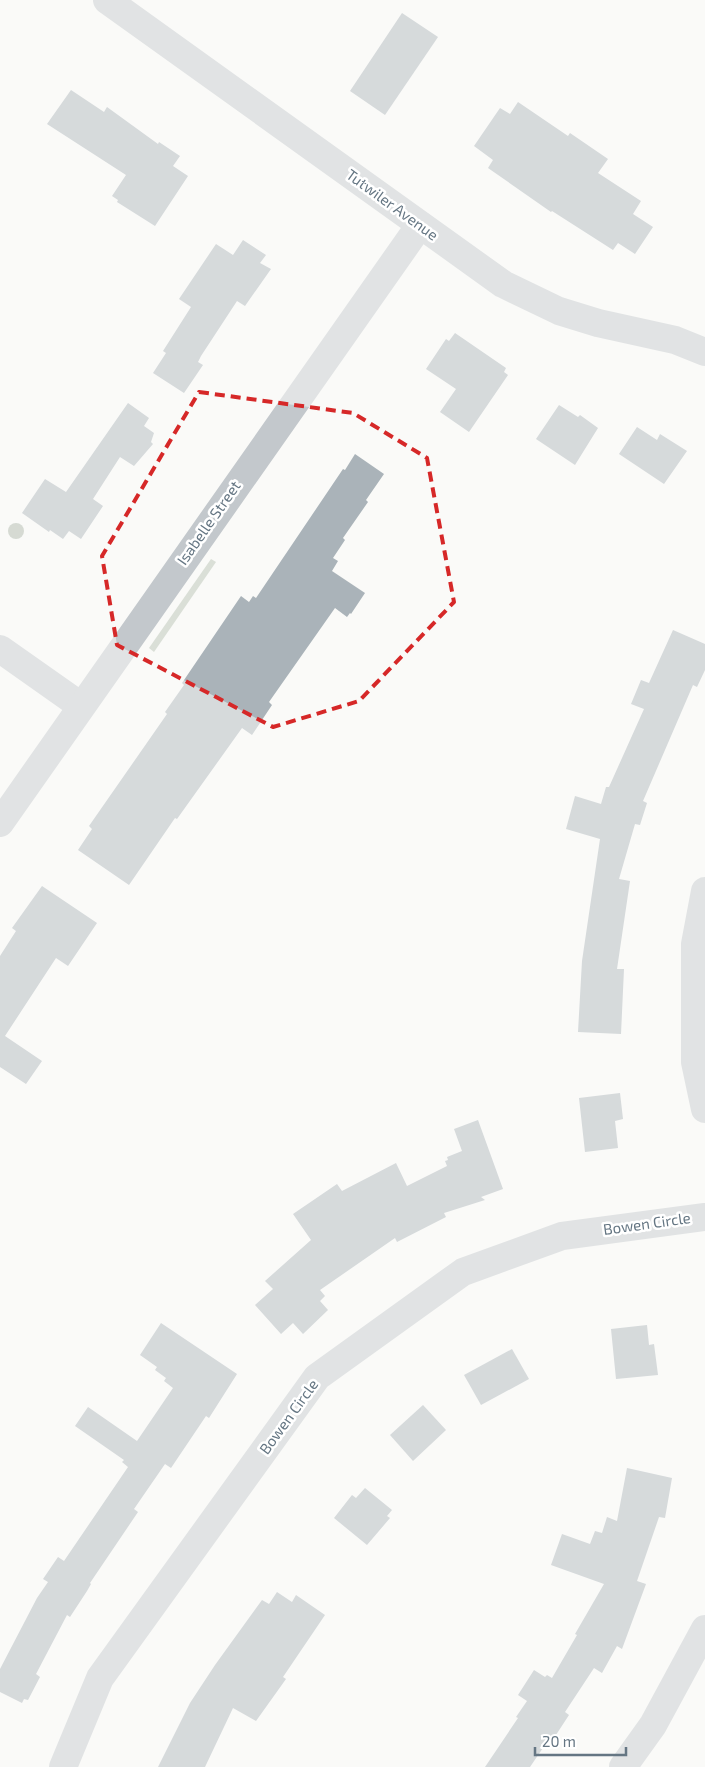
<svg xmlns="http://www.w3.org/2000/svg" width="705" height="1767" viewBox="0 0 705 1767" font-family="'Exo 2',sans-serif">
  <style>
    .green { fill: #dadfd7 }
    .building { fill: #aab3b9 }
    .lines { fill: none; stroke-linecap: round; stroke-linejoin: round }
    .minor { stroke: #c3c8cc; stroke-width: 28 }
    .tertiary { stroke: #c3c8cc; stroke-width: 28 }
    .tree { fill: #aab4a7 }
    .marked { fill: none; stroke: #d62828; stroke-width: 4; stroke-dasharray: 10 6; stroke-linejoin: round }
    .labels { text-anchor: middle; stroke-width: 5; stroke-linejoin: round; paint-order: stroke }
    .street-label { font-size: 15px; fill: #657683; stroke: #fff }
  </style>
  <rect width="100%" height="100%" fill="#fafaf8"/>
  <polygon class="green" points="211,559 216,562 154,652 149,648"/>
  <g class="building">
    <polygon points="402,13 438,37 385,115 350,91"/>
    <polygon points="71,90 104,112 107,107 158,144 159,142 180,156 173,166 188,176 155,226 117,202 118,200 112,196 126,175 47,124"/>
    <polygon points="518,102 568,136 570,133 608,159 598,173 641,201 633,214 653,227 635,254 618,243 613,250 552,211 551,212 488,168 493,160 474,146 500,108 510,114"/>
    <polygon points="243,240 266,255 260,263 271,269 245,306 237,301 201,356 198,362 203,365 184,393 153,373 166,353 163,351 191,307 179,299 216,244 233,255"/>
    <polygon points="455,333 506,368 504,372 508,375 469,432 440,412 456,389 426,369 446,339 449,341"/>
    <polygon points="128,403 149,418 144,426 154,433 151,442 153,444 134,466 120,457 93,499 103,506 81,539 69,531 63,539 50,530 49,532 22,513 45,479 66,492"/>
    <polygon points="559,405 578,417 580,415 598,428 575,465 536,439"/>
    <polygon points="637,427 657,440 660,434 687,451 664,484 619,454"/>
    <polygon points="355,454 384,474 366,500 368,502 343,538 345,540 333,558 338,561 332,571 365,593 351,614 350,613 347,617 335,608 269,702 272,705 252,735 242,728 177,819 175,818 129,885 78,850 92,829 89,826 167,714 165,712 184,685 182,683 241,596 249,602 253,596 256,598 343,469 345,470"/>
    <polygon points="673,630 705,644 705,670 697,687 693,685 643,801 647,803 640,825 635,824 619,879 630,881 617,969 624,969 621,1034 578,1032 582,961 600,839 566,829 575,796 601,804 606,787 609,787 644,709 631,704 641,680 649,683"/>
    <polygon points="42,886 97,923 68,966 56,958 5,1036 42,1061 26,1084 0,1067 0,956 16,931 12,928"/>
    <polygon points="620,1093 623,1119 615,1121 618,1148 585,1152 579,1098"/>
    <polygon points="478,1120 503,1189 481,1197 485,1200 444,1213 446,1217 397,1242 395,1238 320,1290 325,1296 320,1301 328,1310 303,1334 293,1323 281,1334 255,1305 273,1289 265,1281 311,1240 293,1214 337,1184 342,1191 396,1163 407,1186 447,1166 445,1161 448,1160 447,1157 462,1151 454,1129"/>
    <polygon points="161,1323 237,1374 209,1418 206,1416 171,1468 165,1464 134,1509 138,1512 90,1583 91,1584 87,1591 70,1617 67,1615 36,1674 40,1677 28,1700 24,1699 22,1703 0,1692 0,1669 37,1598 48,1582 43,1579 58,1557 64,1561 128,1467 122,1462 124,1460 75,1426 88,1407 137,1441 173,1388 164,1381 166,1378 155,1370 157,1367 140,1355"/>
    <polygon points="647,1325 649,1345 654,1344 658,1375 616,1379 611,1329"/>
    <polygon points="512,1349 529,1379 481,1405 464,1375"/>
    <polygon points="423,1405 446,1430 413,1461 390,1435"/>
    <polygon points="627,1468 672,1478 665,1518 659,1517 637,1581 646,1584 622,1649 617,1646 602,1673 594,1668 565,1712 569,1715 552,1741 549,1739 530,1767 485,1767 518,1718 516,1717 527,1701 518,1695 534,1670 545,1677 547,1675 552,1678 577,1635 575,1634 604,1584 551,1565 562,1534 590,1544 595,1531 602,1533 607,1517 617,1521"/>
    <polygon points="365,1488 392,1510 387,1516 390,1518 367,1545 334,1518 352,1495 356,1498"/>
    <polygon points="277,1592 292,1602 296,1595 325,1615 283,1677 286,1679 256,1721 233,1708 205,1767 158,1767 190,1703 215,1665 262,1600 269,1604"/>
  </g>
  <g class="lines">
    <g class="minor">
      <polyline points="0,649 81,706"/>
      <polyline points="0,823 420,225"/>
      <polyline points="705,891 695,944 695,1062 705,1109"/>
      <polyline points="63,1767 100,1678 317,1377 463,1272 562,1236 705,1217"/>
      <polyline points="623,1767 653,1725 705,1629"/>
    </g>
    <polyline class="tertiary" points="107,0 503,284 559,311 598,323 675,340 705,352"/>
  </g>
  <circle class="tree" cx="16" cy="531" r="8"/>
  <path d="M0 0H705V1767H0ZM 199,392 L 353,413 L 427,458 L 454,602 L 359,701 L 273,727 L 117,645 L 102,556 Z" fill="#fafaf8" fill-opacity=".55" fill-rule="evenodd"/>
  <path class="marked" d="M 199,392 L 353,413 L 427,458 L 454,602 L 359,701 L 273,727 L 117,645 L 102,556 Z"/>
  <g class="labels">
    <g class="street-label">
      <text transform="translate(392 205) rotate(36)" y="5">Tutwiler Avenue</text>
      <text transform="translate(209 523) rotate(-55)" y="5">Isabelle Street</text>
      <text transform="translate(647 1224) rotate(-8)" y="5">Bowen Circle</text>
      <text transform="translate(289 1417) rotate(-54)" y="5">Bowen Circle</text>
    </g>
  </g>
  <path d="M535 1747v8h91v-8" fill="none" stroke="#657683" stroke-width="2.5"/>
  <text x="542" y="1747" font-size="15" fill="#657683" stroke="#ffffff" stroke-width="4" paint-order="stroke">20 m</text>
</svg>
